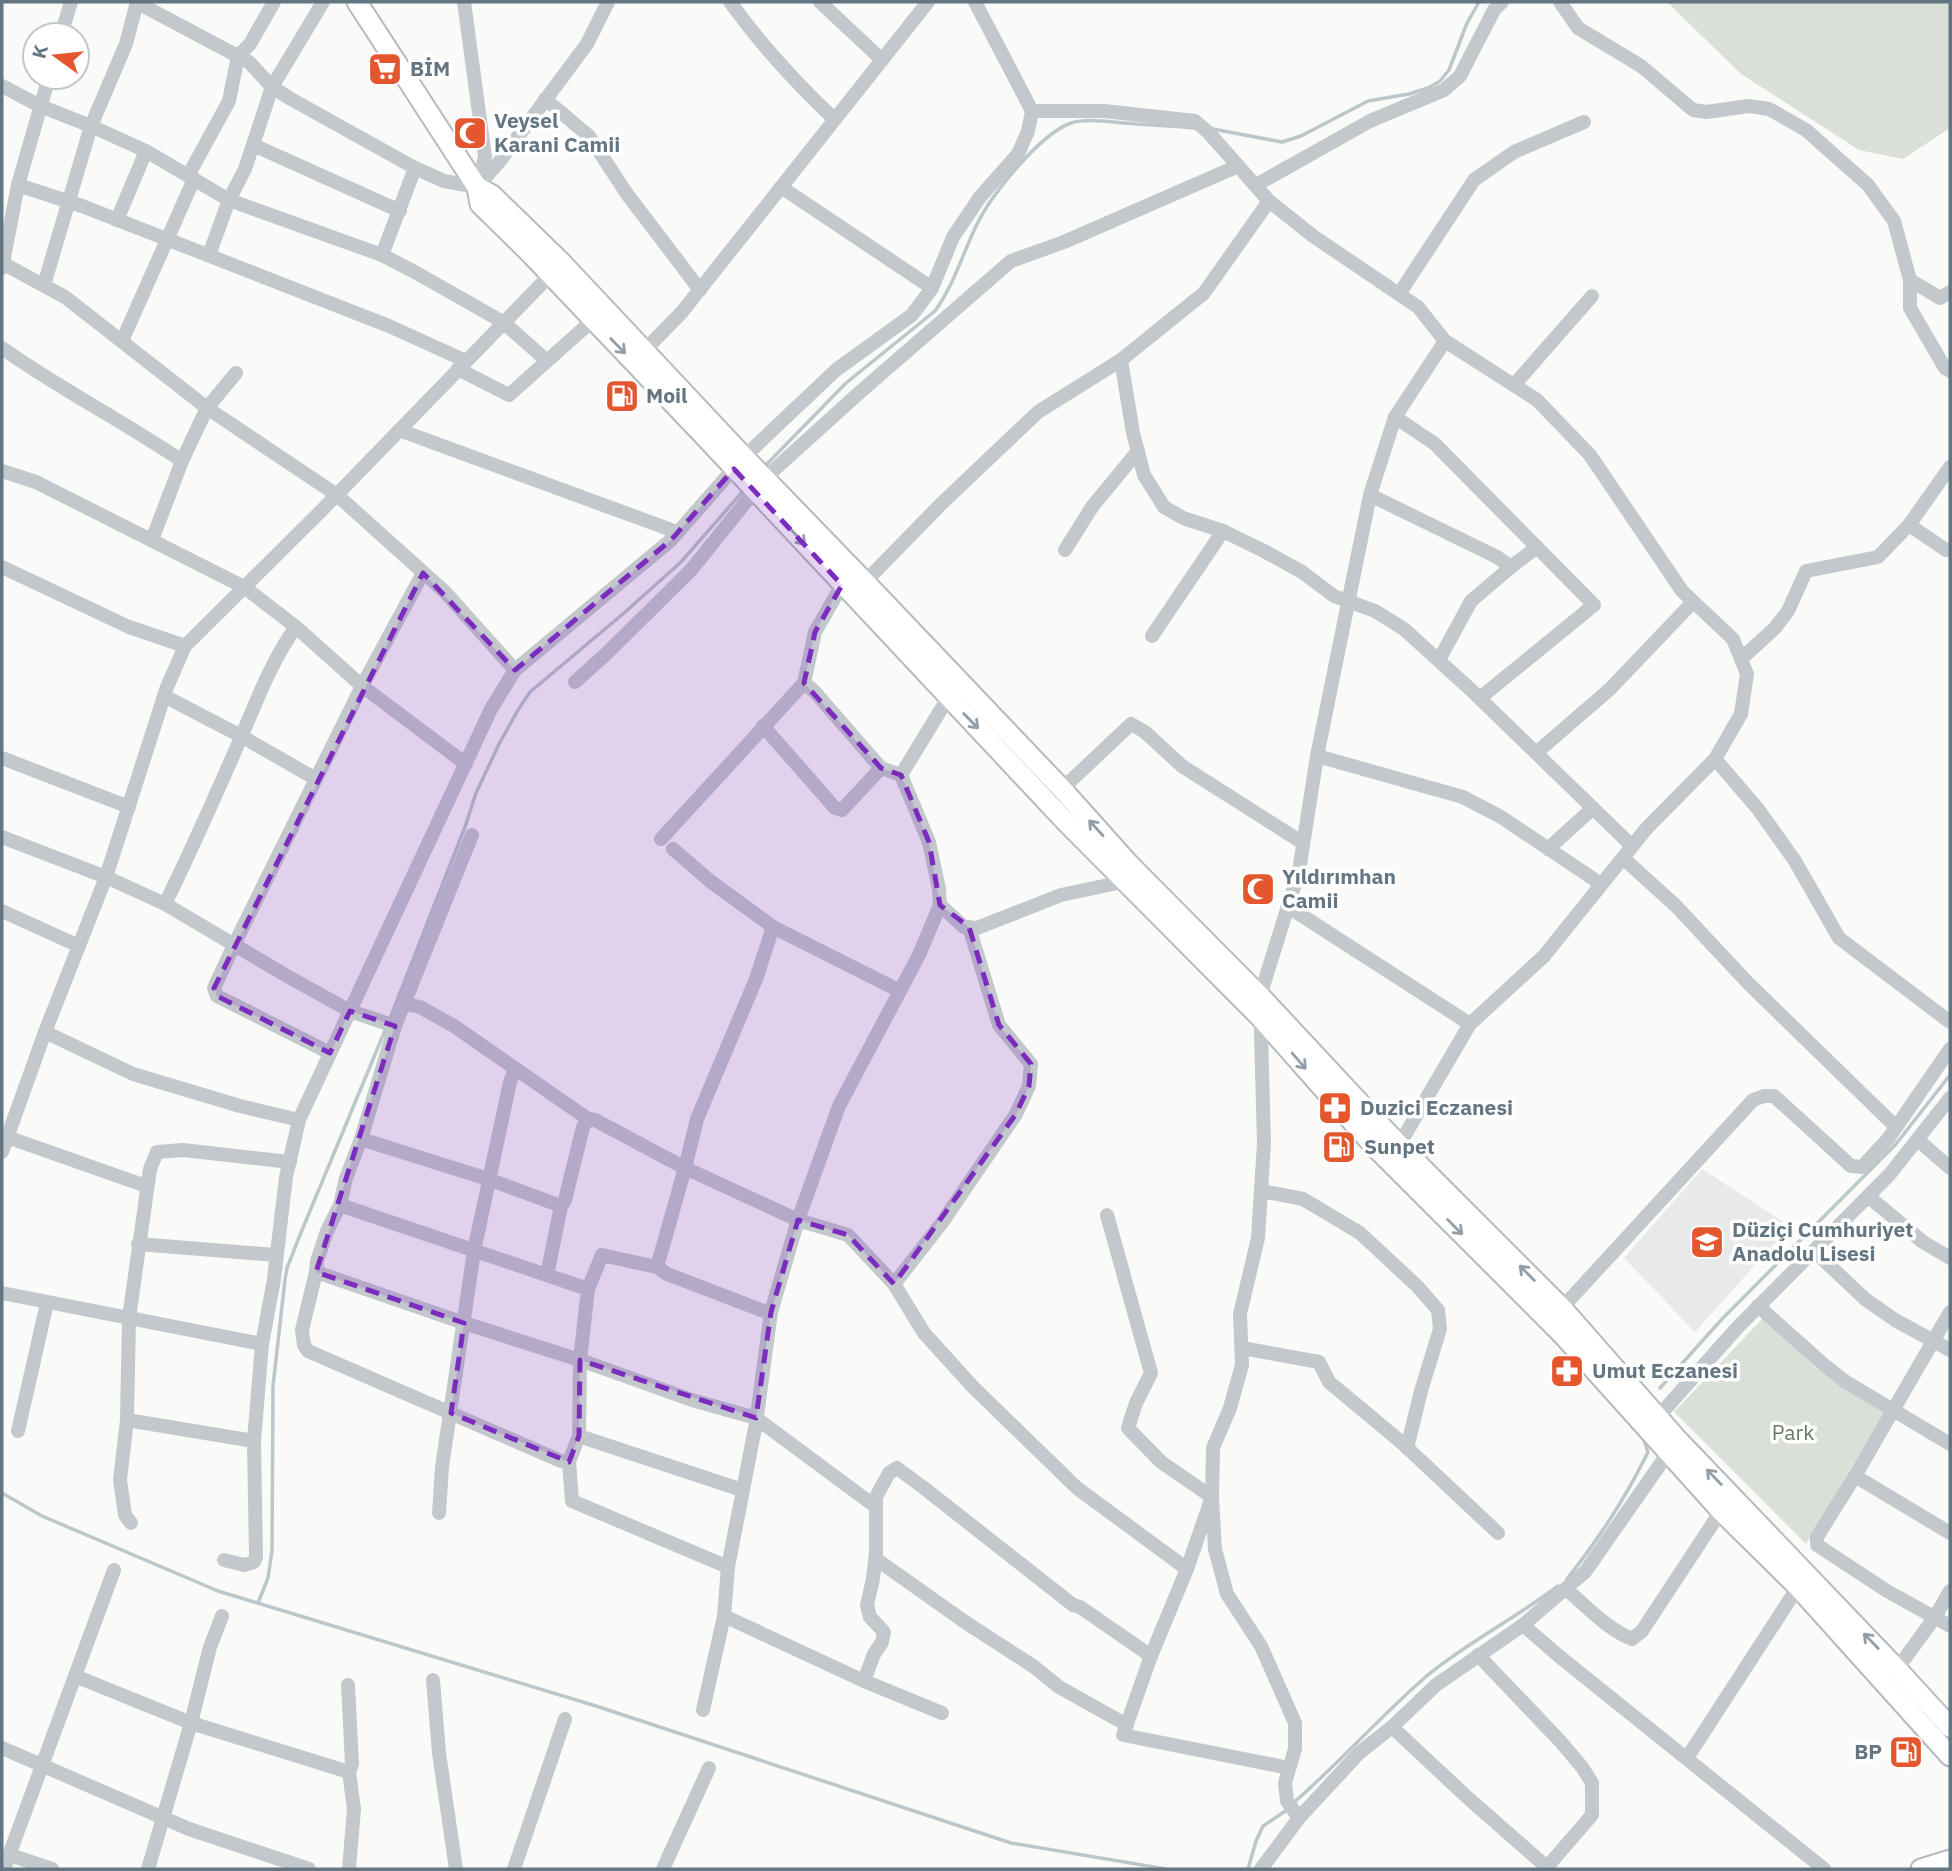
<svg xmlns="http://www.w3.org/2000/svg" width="1952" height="1871" viewBox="0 0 1952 1871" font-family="'IBM Plex Sans',sans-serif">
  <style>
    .built { fill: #e8e9e9 }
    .green { fill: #dadfd7 }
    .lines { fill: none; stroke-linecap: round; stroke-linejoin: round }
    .stream { stroke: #bbc7cb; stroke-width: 3.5 }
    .major-casing { stroke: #b5babe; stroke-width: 23 }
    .minor { stroke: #c3c8cc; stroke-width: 14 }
    .major { stroke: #fff; stroke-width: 19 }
    .oneway { stroke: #939fa8 }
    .marked { fill: #7b2cbf; fill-opacity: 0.2; stroke: #7b2cbf; stroke-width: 5; stroke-dasharray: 14 9; stroke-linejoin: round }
    .labels { text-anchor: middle; stroke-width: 7; stroke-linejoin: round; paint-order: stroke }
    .poi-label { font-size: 21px; font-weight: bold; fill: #657683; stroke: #fff; text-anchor: start }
    .park-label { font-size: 21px; fill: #687a64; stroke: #fff }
  </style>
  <rect width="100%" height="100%" fill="#fafaf8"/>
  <polygon class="built" points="1702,1169 1790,1226 1695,1332 1624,1258"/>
  <g class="green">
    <polygon points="1667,2 1950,2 1950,128 1903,159 1859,150 1741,74"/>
    <polygon points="1764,1317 1817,1369 1884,1413 1806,1544 1674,1412"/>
  </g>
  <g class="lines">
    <g class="stream">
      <polyline points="1213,129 1282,142 1301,136 1368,101 1409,94 1428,88 1440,81 1449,70 1467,23 1479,2"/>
      <path d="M 763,468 L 846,383 L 935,311 C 954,285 963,253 977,224 C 992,194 1040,134 1071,123 C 1087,118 1108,122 1125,123 C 1148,125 1171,126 1195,128"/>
      <polyline points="389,1021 465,827 476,793 499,744 518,710 530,692 624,613 681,562 744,490"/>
      <polyline points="1660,1388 1722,1319 1896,1144 1950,1075"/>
      <polyline points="2,1493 42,1516 218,1591 596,1706 1011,1843 1166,1869"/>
      <path d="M 1567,1579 C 1599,1539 1626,1497 1648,1452 L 1643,1438"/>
      <polyline points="258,1603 268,1578 272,1551 273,1386 285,1280 287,1268 300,1235 386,1028"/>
      <path d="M 1292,1804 C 1340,1763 1381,1715 1429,1674 C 1470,1641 1517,1617 1558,1586"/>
      <polyline points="1248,1869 1256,1841 1263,1826 1287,1810"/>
    </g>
    <g class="major-casing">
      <g id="major">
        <polyline points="357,2 477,187 480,204 528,251 708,440 1065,821 1260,1017 1373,1145 1562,1334 1721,1511 1798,1587 1950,1756"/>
        <polyline points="477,187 492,195 562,263 744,457 865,582 1062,789 1129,864 1260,996 1399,1145 1562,1308 1677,1439 1897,1669 1950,1727"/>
        <polyline points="1921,1869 1950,1860"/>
      </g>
    </g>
    <g class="minor">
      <polyline points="136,2 249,62 272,87 291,99 415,168 444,181 477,187"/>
      <polyline points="464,2 485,157 478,184"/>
      <path d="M 730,2 C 761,45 796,83 834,119"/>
      <polyline points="820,2 882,60"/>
      <polyline points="1560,2 1578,28 1641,66 1693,110 1706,112 1749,106 1769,109 1806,130 1868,185 1894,221 1910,280 1910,308 1945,368 1950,371"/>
      <polyline points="61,35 71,2"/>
      <polyline points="2,86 40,106 91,126 146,151 229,200 382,255 413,271 503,322 546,360"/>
      <polyline points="545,99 589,136 627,194 700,290"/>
      <polyline points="1032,111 1104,111 1195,121 1209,133 1269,201 1313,236 1418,307 1445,341 1537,400 1590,455 1682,591 1733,639 1747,674 1741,714 1715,759 1646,829 1544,956 1470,1024 1399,1145"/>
      <polyline points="253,145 400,211"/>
      <polyline points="188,176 229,101 238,56 250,44 274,2"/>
      <polyline points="18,185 82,206 389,326 466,361"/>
      <polyline points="1256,185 1370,121 1444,90 1460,76 1494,10 1502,2"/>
      <polyline points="477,187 499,162 587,44 608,2"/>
      <polyline points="781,187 932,288"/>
      <polyline points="117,220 146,151"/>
      <polyline points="209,255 229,200 245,169 272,87 323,2"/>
      <polyline points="382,255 415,168"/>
      <polyline points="2,263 65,297 207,408 337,495 445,592 515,670"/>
      <polyline points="2,268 18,185 49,77"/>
      <polyline points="1910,280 1940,298 1950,292"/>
      <polyline points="44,285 91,126 126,44 137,2"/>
      <polyline points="1399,294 1474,180 1514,152 1584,122"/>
      <polyline points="122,341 194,179"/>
      <path d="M 2,348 C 60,389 123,421 182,461"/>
      <polyline points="644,351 682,312 928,2"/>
      <polyline points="1121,360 1133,433 1144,475 1164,507 1183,518 1223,531 1264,551 1302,572 1334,596 1375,611 1404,629 1470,689 1632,846"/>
      <polyline points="458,369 509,395 593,320"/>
      <polyline points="1514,385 1592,296"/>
      <polyline points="1395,417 1435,444 1594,605 1480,698"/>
      <polyline points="399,430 677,532"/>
      <polyline points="2,471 36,482 244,587 296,627 362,686 466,764"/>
      <polyline points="1370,495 1497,557 1511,567"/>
      <polyline points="1909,525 1946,550 1950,550"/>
      <polyline points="152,540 182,461 207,408 236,373"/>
      <polyline points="1065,550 1092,507 1138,451"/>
      <polyline points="2,567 129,627 185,646"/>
      <polyline points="865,582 940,505 1038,412 1121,360 1204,293 1269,201"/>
      <polyline points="1152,636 1223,531"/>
      <polyline points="1741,659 1775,628 1788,611 1806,571 1878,557 1909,525 1950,467"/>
      <polyline points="1439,660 1471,601 1511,567 1537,547"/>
      <polyline points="575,682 606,654 691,570 765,478 859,393 1011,261 1064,242 1238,166"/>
      <polyline points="164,696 241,736 316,779"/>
      <polyline points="763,726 835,808 842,810 881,768"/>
      <polyline points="1536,753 1610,689 1693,602"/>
      <polyline points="1317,756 1463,797 1501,817 1601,884"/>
      <polyline points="2,758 129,807"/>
      <polyline points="1715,759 1758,809 1795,861 1839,938 1950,1022"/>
      <polyline points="901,775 948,698"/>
      <polyline points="1062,789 1131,724 1145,732 1182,766 1303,843"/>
      <polyline points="472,835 395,1026 361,1139 346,1178 340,1205 327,1231 317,1261 316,1272 302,1330 304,1345 308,1351 561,1461 569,1462"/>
      <polyline points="2,837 106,877 165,904 287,976 350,1011 395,1026"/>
      <polyline points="661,839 804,683 815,632 842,585"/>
      <polyline points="673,849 710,881 773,927 900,991"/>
      <polyline points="1548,849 1593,808"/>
      <polyline points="1623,858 1676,906 1748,983 1896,1127"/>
      <path d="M 165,904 C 191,851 215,797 239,742 C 256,703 271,661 296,627"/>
      <polyline points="940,905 964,927 977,928 1061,895 1127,881"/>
      <polyline points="1287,906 1470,1024"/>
      <polyline points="2,911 79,946"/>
      <polyline points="405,1004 420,1007 454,1026 588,1119 595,1120 685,1168 798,1220 848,1235 894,1284 924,1333 973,1387 1077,1488 1187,1569"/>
      <polyline points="45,1032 133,1074 240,1106 299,1120"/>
      <polyline points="330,1053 217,996 214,988 234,945 362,686 423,573"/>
      <polyline points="7,1137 146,1186"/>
      <polyline points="361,1139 488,1179 561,1206"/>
      <polyline points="1918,1140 1950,1168"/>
      <polyline points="2,1152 45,1032 106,877 167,687 185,646 322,510 555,270"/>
      <polyline points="1261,1191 1303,1199 1360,1233 1418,1287 1438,1310 1440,1329 1421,1391 1407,1448"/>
      <polyline points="1869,1197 1923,1242 1950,1258"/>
      <polyline points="340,1205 588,1289"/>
      <polyline points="1107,1215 1151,1373 1136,1403 1128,1428 1161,1462 1212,1497 1187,1569 1151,1656 1123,1735 1289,1768"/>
      <polyline points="138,1244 276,1255"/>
      <polyline points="1814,1251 1865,1299 1895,1320 1950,1350"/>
      <polyline points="657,1267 685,1168 697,1119 756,979 773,927"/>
      <polyline points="316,1272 464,1323 580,1360 692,1400 756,1418 876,1507"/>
      <polyline points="547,1275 561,1206 565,1200 583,1127 588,1119"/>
      <polyline points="894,1284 941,1224 1016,1114 1029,1086 1031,1064 999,1025 969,927"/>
      <polyline points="2,1293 262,1344"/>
      <polyline points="1758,1306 1823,1364 1846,1382 1950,1444"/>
      <polyline points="1562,1308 1753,1100 1764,1096 1774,1096 1851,1166 1862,1167 1888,1139 1950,1049"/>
      <polyline points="1950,1312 1855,1476 1817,1537 1817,1545 1887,1591 1950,1626"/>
      <polyline points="1242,1348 1319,1362 1329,1382 1401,1442 1498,1533"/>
      <polyline points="1658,1417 1736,1329 1890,1174 1950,1098"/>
      <polyline points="127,1420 254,1441"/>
      <polyline points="18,1431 47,1303"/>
      <polyline points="579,1436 742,1490"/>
      <polyline points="1855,1476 1950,1533"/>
      <polyline points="439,1513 442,1467 474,1251 510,1082 515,1069"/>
      <polyline points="131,1523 125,1515 120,1480 127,1420 129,1318 150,1169 157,1152 183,1150 290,1162"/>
      <polyline points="876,1559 965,1622 1033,1666 1059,1687 1127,1725"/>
      <polyline points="224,1560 244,1565 254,1562 256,1557 254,1441 262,1344 274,1279 286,1177 299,1120 491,709 515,670 671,540 744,457 836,370 912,315 932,288 953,237 980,197 1018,154 1028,131 1032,111 975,2"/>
      <polyline points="728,1567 572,1501 569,1462 579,1436 580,1360 588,1289 602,1255 657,1267 667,1274 761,1310 771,1312"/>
      <path d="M 1566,1589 C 1586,1606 1607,1629 1632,1639 L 1642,1631 L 1721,1511"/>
      <polyline points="724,1616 864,1681 942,1713"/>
      <polyline points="1523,1625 1560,1657 1824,1869"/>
      <polyline points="1478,1655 1560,1741 1582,1767 1592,1783 1592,1815 1547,1867"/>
      <polyline points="1897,1669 1935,1617 1950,1591"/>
      <polyline points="75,1676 191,1723 349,1772"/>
      <polyline points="433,1680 439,1753 456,1869"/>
      <polyline points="864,1681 874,1654 882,1642 884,1632 870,1617 867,1605 873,1579 876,1552 876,1497 889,1473 897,1468 924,1488 1073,1605 1080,1607 1151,1656"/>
      <polyline points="348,1685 352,1764 349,1772 354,1809 349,1869"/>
      <polyline points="703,1710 724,1616 728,1567 756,1423 771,1312 798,1220 839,1106 919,955 940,905 939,889 929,842 901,775 881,768 814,691 804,683"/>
      <polyline points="1392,1727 1468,1798 1549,1869"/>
      <polyline points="2,1748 189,1829 309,1869"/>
      <polyline points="1687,1758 1798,1587"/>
      <polyline points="1299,1818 1287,1801 1285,1783 1295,1749 1295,1723 1261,1646 1227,1594 1215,1549 1212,1497 1213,1448 1230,1408 1242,1365 1240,1314 1258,1238 1264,1143 1260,996 1299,871 1317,756 1370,495 1395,417 1445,341"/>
      <polyline points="10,1855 52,1869"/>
      <polyline points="4,1869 114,1570"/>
      <polyline points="148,1869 191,1723 210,1647 222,1616"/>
      <polyline points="514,1869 565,1719"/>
      <polyline points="663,1869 709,1768"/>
      <polyline points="1261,1869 1299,1818 1359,1753 1392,1727 1436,1685 1523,1625 1585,1572 1673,1446"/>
    </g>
    <use href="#major" class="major"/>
  </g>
  <defs><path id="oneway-shaft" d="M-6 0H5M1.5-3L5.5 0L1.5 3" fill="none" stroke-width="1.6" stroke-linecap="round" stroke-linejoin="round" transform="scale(1.75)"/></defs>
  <g class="oneway">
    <use href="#oneway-shaft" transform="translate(618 346) rotate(46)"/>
    <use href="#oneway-shaft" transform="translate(798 537) rotate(47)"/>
    <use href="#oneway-shaft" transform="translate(971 721) rotate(46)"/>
    <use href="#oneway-shaft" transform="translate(1096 828) rotate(-132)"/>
    <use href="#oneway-shaft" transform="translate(1299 1061) rotate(49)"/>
    <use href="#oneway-shaft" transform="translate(1455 1227) rotate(45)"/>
    <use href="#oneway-shaft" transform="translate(1527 1273) rotate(-135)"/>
    <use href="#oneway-shaft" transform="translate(1714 1477) rotate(-134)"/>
    <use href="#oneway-shaft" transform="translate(1871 1641) rotate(-134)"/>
  </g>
  <path class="marked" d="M 734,469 L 842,585 L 815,632 L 804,683 L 881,768 L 901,775 L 929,842 L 940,905 L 969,927 L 999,1025 L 1031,1064 L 1029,1086 L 1016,1114 L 894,1284 L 848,1235 L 798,1220 L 771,1312 L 756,1418 L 580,1360 L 579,1436 L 569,1462 L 451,1413 L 464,1323 L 316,1272 L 395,1026 L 350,1011 L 330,1053 L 217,996 L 214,988 L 423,573 L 515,670 L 671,540 Z"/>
  <defs>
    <g id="supermarket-square" transform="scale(1.75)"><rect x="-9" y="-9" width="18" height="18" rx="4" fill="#e4572e" stroke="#fff"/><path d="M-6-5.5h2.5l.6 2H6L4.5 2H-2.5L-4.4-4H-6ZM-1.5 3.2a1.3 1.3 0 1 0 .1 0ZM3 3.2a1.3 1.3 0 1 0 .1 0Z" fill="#fff"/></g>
    <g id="mosque-square" transform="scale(1.75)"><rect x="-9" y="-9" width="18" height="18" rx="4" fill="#e4572e" stroke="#fff"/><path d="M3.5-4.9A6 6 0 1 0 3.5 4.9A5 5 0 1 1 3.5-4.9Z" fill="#fff"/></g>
    <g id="fuel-square" transform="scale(1.75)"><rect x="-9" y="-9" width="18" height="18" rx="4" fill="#e4572e" stroke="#fff"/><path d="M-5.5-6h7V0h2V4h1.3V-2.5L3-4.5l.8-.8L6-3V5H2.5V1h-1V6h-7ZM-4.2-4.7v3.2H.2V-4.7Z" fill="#fff"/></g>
    <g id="pharmacy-square" transform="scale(1.75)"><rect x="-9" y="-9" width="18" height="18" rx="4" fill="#e4572e" stroke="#fff"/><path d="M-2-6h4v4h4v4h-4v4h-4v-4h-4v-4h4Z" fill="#fff"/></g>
    <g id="school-square" transform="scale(1.75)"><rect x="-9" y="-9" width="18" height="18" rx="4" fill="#e4572e" stroke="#fff"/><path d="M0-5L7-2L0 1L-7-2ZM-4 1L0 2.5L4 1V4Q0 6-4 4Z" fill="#fff"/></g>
  </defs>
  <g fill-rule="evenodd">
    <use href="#supermarket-square" x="385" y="69"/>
    <use href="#mosque-square" x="470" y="133"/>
    <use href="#fuel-square" x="622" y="396"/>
    <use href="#mosque-square" x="1258" y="889"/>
    <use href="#pharmacy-square" x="1335" y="1108"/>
    <use href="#fuel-square" x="1339" y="1147"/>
    <use href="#school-square" x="1707" y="1242"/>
    <use href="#pharmacy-square" x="1567" y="1371"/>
    <use href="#fuel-square" x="1906" y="1752"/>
  </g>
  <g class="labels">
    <g class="poi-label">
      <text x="410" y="76">BİM</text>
      <text x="494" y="128">Veysel<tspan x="494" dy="24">Karani Camii</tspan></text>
      <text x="646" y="403">Moil</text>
      <text x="1282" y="884">Yıldırımhan<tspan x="1282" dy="24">Camii</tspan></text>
      <text x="1360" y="1115">Duzici Eczanesi</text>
      <text x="1364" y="1154">Sunpet</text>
      <text x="1732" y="1237">Düziçi Cumhuriyet<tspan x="1732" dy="24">Anadolu Lisesi</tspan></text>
      <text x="1592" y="1378">Umut Eczanesi</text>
      <text x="1882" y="1759" text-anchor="end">BP</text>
    </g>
    <g class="park-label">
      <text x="1793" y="1440">Park</text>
    </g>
  </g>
  <rect width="1952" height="1871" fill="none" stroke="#657683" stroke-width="7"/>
  <g transform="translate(56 56) rotate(285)"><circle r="33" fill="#ffffff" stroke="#c1c8cd" stroke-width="2"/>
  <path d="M0-5L12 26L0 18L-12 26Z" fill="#e4572e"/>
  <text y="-10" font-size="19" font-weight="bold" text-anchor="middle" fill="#657683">K</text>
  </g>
</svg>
